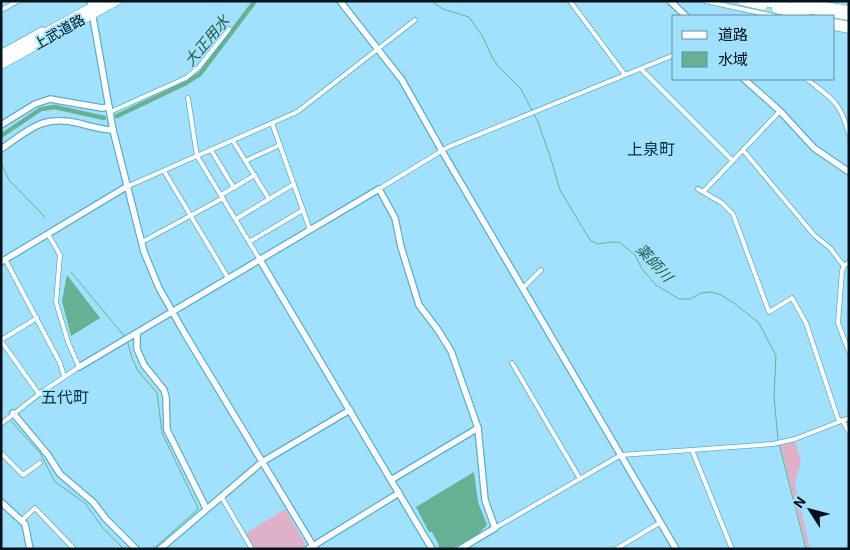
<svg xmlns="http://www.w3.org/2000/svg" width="850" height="550" viewBox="0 0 850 550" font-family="Roboto,'Noto Sans JP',sans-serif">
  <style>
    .green { fill: #dfb1c8 }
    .water { fill: #66b093 }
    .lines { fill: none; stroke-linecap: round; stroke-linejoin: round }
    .stream { stroke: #66b093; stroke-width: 1 }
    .canal { stroke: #66b093; stroke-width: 4.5 }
    .street-casing { stroke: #5badce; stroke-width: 5.5 }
    .secondary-casing { stroke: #5badce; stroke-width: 8 }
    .highway-casing { stroke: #5badce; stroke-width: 9 }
    .street { stroke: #fff; stroke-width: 4 }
    .secondary { stroke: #fff; stroke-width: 5.5 }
    .highway { stroke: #fff; stroke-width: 8 }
    .labels { text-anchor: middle; stroke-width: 4; stroke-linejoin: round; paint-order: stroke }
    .street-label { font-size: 14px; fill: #00121b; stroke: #a2e1fd }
    .water-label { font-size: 15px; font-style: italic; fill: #245e4a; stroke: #a2e1fd }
    .quarter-label { font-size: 16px; fill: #003040; stroke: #a2e1fd }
  </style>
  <rect width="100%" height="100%" fill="#a2e1fd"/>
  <g class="green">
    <polygon points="795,441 801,461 795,483 810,549 807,549 780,445"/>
    <polygon points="285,509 305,543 304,547 301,549 254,549 245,534"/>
  </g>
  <g class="water">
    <polygon points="67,275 100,318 71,336 62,301"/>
    <polygon points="474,472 478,502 487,525 477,535 452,549 438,549 439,545 432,532 429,532 416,507"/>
  </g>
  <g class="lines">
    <g class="stream">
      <polyline points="431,1 443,9 469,17 483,37 492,57 498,66 521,89 538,122 550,156 560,190 590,240 597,244 612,242 619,242 635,255 642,269 656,285 679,299 690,299 701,293 711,292 721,295 734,303 759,323 776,356 774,396 778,440"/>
      <polyline points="1,163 9,180 43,215 44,218"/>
      <polyline points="71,272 125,337"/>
      <polyline points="127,340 132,358 138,371 157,393 162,433 198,508 195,512 153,549"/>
      <polyline points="11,421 40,453 55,482 85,503 102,527 124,549"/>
      <polyline points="779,444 806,549"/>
    </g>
    <g class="canal">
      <polyline points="117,116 184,84 200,74 255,1"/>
      <polyline points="1,136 41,109 55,107 104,118"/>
    </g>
    <g class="street-casing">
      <g id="street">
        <polyline points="570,1 625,75"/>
        <polyline points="705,1 774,16"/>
        <polyline points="1,10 18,1"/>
        <polyline points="834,28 849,31"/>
        <polyline points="1,52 42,29 45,33"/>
        <polyline points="641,69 733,161"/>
        <path d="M 807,79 C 834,101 839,100 849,134"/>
        <polyline points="188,98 197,156 260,260"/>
        <polyline points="110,112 186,78 199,67 229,29"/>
        <polyline points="272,123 310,230"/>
        <polyline points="233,141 269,199"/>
        <polyline points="211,150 234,188"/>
        <polyline points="743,150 814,235 830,248 844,266"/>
        <polyline points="245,161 280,145"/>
        <polyline points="164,171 228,278"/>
        <polyline points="126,187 297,112 415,20"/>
        <polyline points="379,189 448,147 674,55"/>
        <polyline points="698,189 722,203 733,214 769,312 792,298 806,323 838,419 843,421 849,433"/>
        <polyline points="703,192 780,111"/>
        <polyline points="221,195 255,175"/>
        <polyline points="236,219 294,184"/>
        <polyline points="142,242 223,198"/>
        <polyline points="249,242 303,210"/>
        <polyline points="5,259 60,363 64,376"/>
        <polyline points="849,262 844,266 842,271 838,323 849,352"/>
        <polyline points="523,288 541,270"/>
        <polyline points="1,340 37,318"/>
        <polyline points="1,341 39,394"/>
        <polyline points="512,363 580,479"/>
        <polyline points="1,424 39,394 79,367 68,342 56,302 60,255 48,234"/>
        <polyline points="692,450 732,549"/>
        <polyline points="1,453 23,475 40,463"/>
        <polyline points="221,496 252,549"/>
        <polyline points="22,520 35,508 74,549"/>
        <polyline points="495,528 621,455 773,444 795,439 849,418"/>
        <polyline points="616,549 661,522"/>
      </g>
    </g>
    <g class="secondary-casing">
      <g id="secondary">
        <polyline points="90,1 113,130 144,252 159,288 185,334 315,549"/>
        <polyline points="340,1 402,80 442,151 676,549"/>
        <polyline points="670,1 686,16"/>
        <polyline points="744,79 780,111 814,148 849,172"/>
        <polyline points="1,125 35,104 50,99 102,108 109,107"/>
        <path d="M 1,149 C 30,129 42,115 78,123 C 89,126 101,130 113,130"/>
        <polyline points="260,260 432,549"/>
        <polyline points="1,262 126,187"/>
        <polyline points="137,334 137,349 144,365 164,390 166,397 167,430 206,508"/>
        <polyline points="79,367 379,189 395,218 401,247 419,305 438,330 451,351 478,428 485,500 495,528 460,549"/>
        <polyline points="13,413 48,455 60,474 93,502 106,519 136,549"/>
        <polyline points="391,480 478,428"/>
        <polyline points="1,502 25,524 30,549"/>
        <polyline points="160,549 262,462 350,410"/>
        <polyline points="308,549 399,493"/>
      </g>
    </g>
    <g class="highway-casing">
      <g id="highway">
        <polyline points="742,1 763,6"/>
        <polyline points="757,1 849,16"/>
        <polyline points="796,1 849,10"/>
        <polyline points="776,9 806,16"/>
        <polyline points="834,23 849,26"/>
        <polyline points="1,57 102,1"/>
        <polyline points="1,65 117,1"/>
      </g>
    </g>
    <use href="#street" class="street"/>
    <use href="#secondary" class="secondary"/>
    <use href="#highway" class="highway"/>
  </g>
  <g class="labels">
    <g class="street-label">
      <text transform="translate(59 32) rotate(-29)" y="5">上武道路</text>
    </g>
    <g class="water-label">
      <text transform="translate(207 41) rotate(-50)" y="5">大正用水</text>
      <text transform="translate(654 263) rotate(47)" y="5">薬師川</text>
    </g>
    <g class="quarter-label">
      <text x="651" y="155">上泉町</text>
      <text x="65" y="403">五代町</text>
    </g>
  </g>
  <rect width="850" height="550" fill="none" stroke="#00121b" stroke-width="5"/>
  <rect x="672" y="15" width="162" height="65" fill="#a2e1fd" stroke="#618ea3"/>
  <rect x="682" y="31" width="25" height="8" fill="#ffffff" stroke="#618ea3"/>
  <text x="718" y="40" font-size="15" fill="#00121b">道路</text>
  <rect x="682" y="52" width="25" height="15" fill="#66b093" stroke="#618ea3"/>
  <text x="718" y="65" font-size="15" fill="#00121b">水域</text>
  <g transform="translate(810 510) rotate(306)" stroke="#a2e1fd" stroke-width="4" paint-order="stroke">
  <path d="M0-4L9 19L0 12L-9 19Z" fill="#00121b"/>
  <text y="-8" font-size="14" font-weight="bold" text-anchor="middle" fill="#00121b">N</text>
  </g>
</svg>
